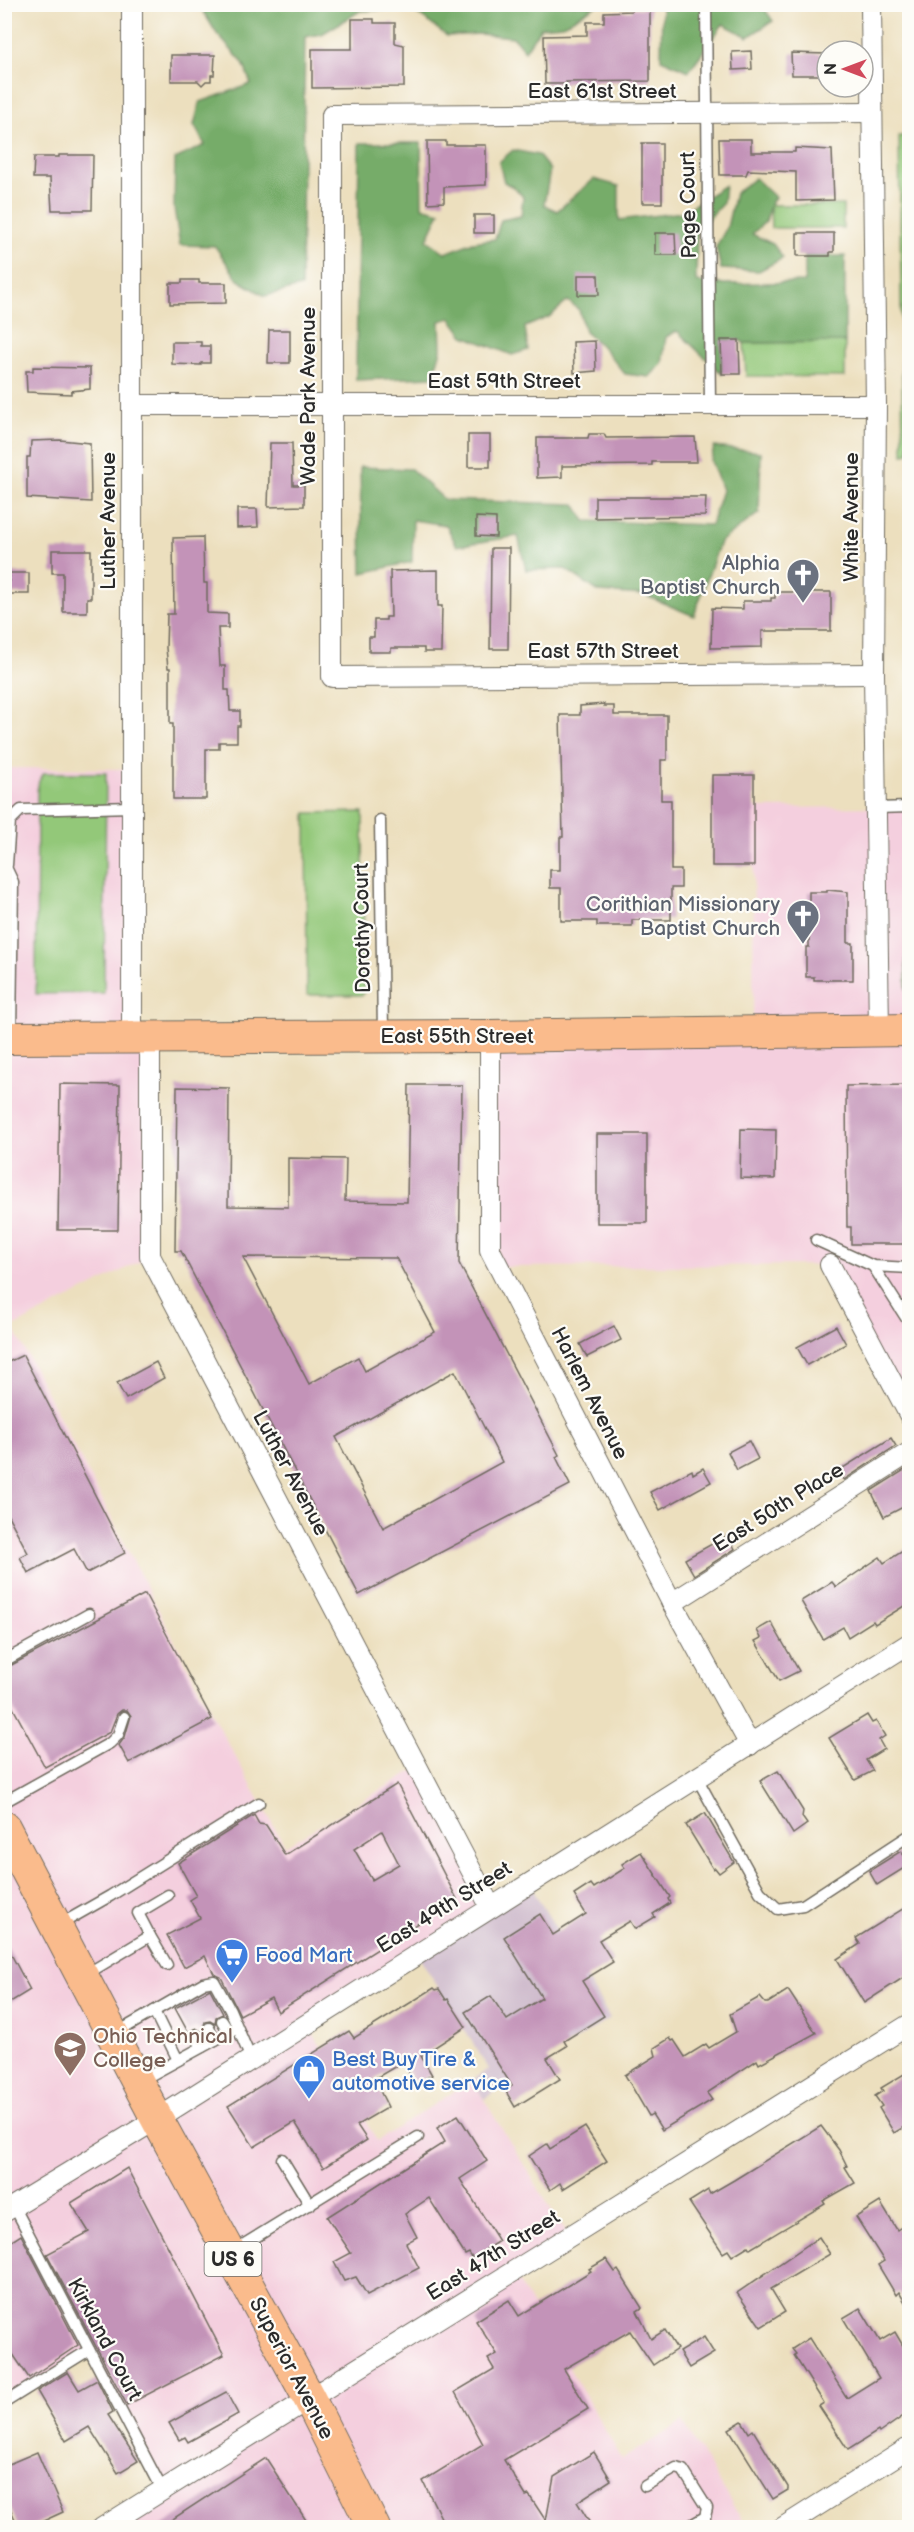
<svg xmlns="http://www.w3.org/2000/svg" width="914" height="2532" viewBox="0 0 914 2532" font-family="'Balsamiq Sans',sans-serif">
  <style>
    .built { fill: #f4cfde }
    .industrial { fill: #d0bdce }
    .green { fill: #93c879; stroke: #5f7a52; stroke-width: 1.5 }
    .forest { fill: #76ac69; stroke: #506c4a; stroke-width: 1.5 }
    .building { fill: #c393b8; fill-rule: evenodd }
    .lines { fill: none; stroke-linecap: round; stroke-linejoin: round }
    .lane-casing { stroke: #6f6a5e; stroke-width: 13 }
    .street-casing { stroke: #6f6a5e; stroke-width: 22 }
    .primary-casing { stroke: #6f6a5e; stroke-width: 34 }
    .lane { stroke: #fff; stroke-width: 10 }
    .street { stroke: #fff; stroke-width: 20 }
    .primary { stroke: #fabb8c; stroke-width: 32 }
    .labels { text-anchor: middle; stroke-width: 4.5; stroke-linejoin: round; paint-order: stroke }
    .shield { fill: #fdfcf7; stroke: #6a6a68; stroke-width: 1.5 }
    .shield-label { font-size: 20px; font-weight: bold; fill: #2b2b2b }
    .street-label { font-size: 21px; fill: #2b2b2b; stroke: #fdfcf7 }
    .worship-label { font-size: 21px; fill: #5b616d; stroke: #fdfcf7; text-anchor: end }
    .shop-label { font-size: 21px; fill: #366cbe; stroke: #fdfcf7; text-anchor: start }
    .education-label { font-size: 21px; fill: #785e54; stroke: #fdfcf7; text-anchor: start }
  </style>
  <rect width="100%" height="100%" fill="#fdfcf7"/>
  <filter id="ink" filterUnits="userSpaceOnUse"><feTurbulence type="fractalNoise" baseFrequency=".0167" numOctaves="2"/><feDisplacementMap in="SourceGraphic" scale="12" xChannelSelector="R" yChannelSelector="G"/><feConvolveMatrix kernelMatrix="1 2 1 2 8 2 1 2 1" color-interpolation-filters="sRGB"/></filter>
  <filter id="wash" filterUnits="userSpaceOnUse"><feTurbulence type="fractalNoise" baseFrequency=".008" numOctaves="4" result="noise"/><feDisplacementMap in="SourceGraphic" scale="24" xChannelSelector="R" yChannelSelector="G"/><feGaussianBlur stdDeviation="1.35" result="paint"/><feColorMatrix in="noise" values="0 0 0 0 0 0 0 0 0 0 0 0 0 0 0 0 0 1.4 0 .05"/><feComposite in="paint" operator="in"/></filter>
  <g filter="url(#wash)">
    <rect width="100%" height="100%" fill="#ecdfbe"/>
    <g class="built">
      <polygon points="5,768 132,769 132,1037 150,1037 150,1256 13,1327 214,1718 285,1846 418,1768 490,1906 307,2023 377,2141 472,2080 568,2237 513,2272 622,2459 683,2422 746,2527 102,2527 162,2489 89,2350 5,2403"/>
      <polygon points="909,807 909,1385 897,1392 830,1265 499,1267 490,1036 753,1031 754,808"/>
    </g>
    <polygon class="industrial" points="528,1882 610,2018 484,2099 472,2080 489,2069 417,1953"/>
    <g class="green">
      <polygon points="899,136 910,136 909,453 903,454"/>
      <polygon points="770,205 843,205 843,228 771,228"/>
      <polygon points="845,342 845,377 746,376 744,343"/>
      <polygon points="44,773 106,773 104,993 36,994 37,791 39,781"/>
      <polygon points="363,812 364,992 362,995 307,995 306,813"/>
      <polygon points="906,820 910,820 909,989 906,989"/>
    </g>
    <g class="forest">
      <polygon points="199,5 199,4 597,5 563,25 541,27 525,51 513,37 479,34 447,36 411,9 360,11 322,34 305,37 301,287 265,296 238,280 215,246 180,245 174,208 175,159 205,145 194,125 200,102 251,84 243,63 217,34"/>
      <polygon points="658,5 762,5 773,21 748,37 723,24 689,71 661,59 662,8"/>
      <polygon points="359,143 421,143 422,207 440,212 427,240 446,253 473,242 495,239 501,220 521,216 523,197 516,189 504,182 499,162 513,150 538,155 550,170 544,205 557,211 594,179 619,186 619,220 683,212 725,185 723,203 697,231 696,282 725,284 805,282 805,256 845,256 845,342 744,343 739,340 721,340 722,374 677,331 666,337 662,364 649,377 625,374 601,345 585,332 579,310 568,301 549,317 525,327 528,350 512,355 464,336 451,318 440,321 441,350 433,377 356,380"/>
      <polygon points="755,178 775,197 770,205 766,221 752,234 773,244 783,258 759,271 721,269 716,247 727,227 735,193"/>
      <polygon points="714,447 761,452 759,513 720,542 694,616 644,595 599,592 565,569 526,570 518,536 457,546 446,525 413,520 412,562 362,573 360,467 411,469 445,500 575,504 585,521 711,525 722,490 711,461"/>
    </g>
    <g id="blocks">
      <g class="building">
        <polygon points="632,8 650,8 650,81 566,82 566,84 545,84 544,36 587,35 587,22 604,22 604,12 632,11"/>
        <polygon points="352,19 374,19 374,23 395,23 395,43 404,45 404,87 312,88 312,49 352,49"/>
        <polygon points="751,51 752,69 733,70 732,52"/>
        <polygon points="791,53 827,54 827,75 792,75"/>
        <polygon points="171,55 215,55 214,75 211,75 211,81 206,81 202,85 198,81 171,81"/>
        <polygon points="719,139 751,139 751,152 795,152 795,148 832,150 834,200 796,201 796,172 748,170 746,175 720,175"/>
        <polygon points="427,141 446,141 446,145 486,145 486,185 444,187 444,202 428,203"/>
        <rect x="642" y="143" width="20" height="60"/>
        <polygon points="59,155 93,155 92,210 52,210 50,178 33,178 34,157 59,157"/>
        <rect x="474" y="215" width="20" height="18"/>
        <polygon points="655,233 675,233 676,255 655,255"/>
        <polygon points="797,233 834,233 834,252 830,252 830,256 797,256"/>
        <polygon points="578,275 598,275 599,295 578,295"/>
        <polygon points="182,280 199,280 199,283 226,283 226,303 170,304 170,283 182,283"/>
        <polygon points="269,330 290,330 290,363 268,363"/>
        <polygon points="721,340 739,340 740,374 722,374"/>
        <polygon points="595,341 596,371 574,373 573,342"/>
        <polygon points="172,342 201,342 201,346 210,346 210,363 201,363 201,365 172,364"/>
        <polygon points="33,367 90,368 90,389 71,391 71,394 27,392 26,371 33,371"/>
        <polygon points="589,434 604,434 606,438 695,437 697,462 652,462 652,465 562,466 562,477 537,478 537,438 588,438"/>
        <rect x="468" y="435" width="22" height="32"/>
        <polygon points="60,440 90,443 91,502 27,498 27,457 30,457 31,441"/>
        <polygon points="270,443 292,443 293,485 304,485 304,506 268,507"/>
        <polygon points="595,497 706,497 705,516 595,518"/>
        <polygon points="237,509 257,509 258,527 237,528"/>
        <polygon points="476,517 496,518 496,537 476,536"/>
        <polygon points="203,537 204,583 207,583 207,613 228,614 228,628 218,628 220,666 225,666 225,690 229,690 230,711 240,711 240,726 237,726 237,742 219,742 219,749 206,749 206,799 173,799 173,724 170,724 170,668 168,668 166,648 167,614 174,614 173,538"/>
        <polygon points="491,548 509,548 508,649 490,649"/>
        <polygon points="52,550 91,550 91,598 87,598 87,612 63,612 63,573 52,573"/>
        <polygon points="438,570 438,606 442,606 441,652 424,652 424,648 391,648 391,652 369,652 369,637 374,637 374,620 386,620 386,617 391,617 390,571"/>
        <rect x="9" y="573" width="20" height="21"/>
        <polygon points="775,592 831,592 831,631 762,631 762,647 711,648 712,608 743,609 743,601 771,601 771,598 775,598"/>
        <polygon points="604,704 604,706 614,706 614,715 667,715 667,760 661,760 661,800 671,800 671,870 681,870 681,888 671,888 671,920 632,920 632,926 597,926 597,921 561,921 561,888 550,888 550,870 560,870 560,837 563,837 560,715 580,715 580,706"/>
        <rect x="712" y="775" width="42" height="91"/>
        <polygon points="827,890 848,892 848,943 853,943 853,980 814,980 814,977 806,977 806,947 809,947 809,892 827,892"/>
        <polygon points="60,1084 120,1085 118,1230 58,1230"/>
        <path d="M 409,1085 L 462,1085 L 459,1263 L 559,1455 L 556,1457 L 570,1485 L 359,1595 L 181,1251 L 175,1251 L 177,1087 L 229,1088 L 228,1206 L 288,1207 L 288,1158 L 346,1159 L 345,1201 L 407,1202 ZM 243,1257 L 396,1258 L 435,1332 L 365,1371 L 358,1357 L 309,1384 ZM 455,1371 L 502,1462 L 383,1528 L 336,1437 Z"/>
        <polygon points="909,1085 909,1244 851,1244 851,1227 847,1227 846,1086"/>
        <polygon points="741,1129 776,1130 775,1179 740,1178"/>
        <rect x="597" y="1134" width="50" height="89"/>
        <polygon points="614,1326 621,1340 587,1357 580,1344"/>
        <polygon points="836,1326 846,1344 807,1365 797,1347"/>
        <polygon points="23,1355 125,1553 87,1573 74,1549 28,1573 20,1557 28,1553 4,1508 4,1364"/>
        <polygon points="156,1362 164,1378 126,1399 117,1383"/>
        <polygon points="891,1438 896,1446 844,1480 838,1471"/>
        <polygon points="749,1441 758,1459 737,1470 728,1452"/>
        <polygon points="909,1467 909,1504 884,1517 871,1491"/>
        <polygon points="703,1468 711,1482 660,1510 650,1492 692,1470 693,1474"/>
        <polygon points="728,1535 735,1549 694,1575 685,1559"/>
        <polygon points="909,1547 909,1603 875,1624 873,1621 848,1637 843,1627 823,1639 801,1601 832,1582 836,1587 880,1557 884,1563"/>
        <polygon points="145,1594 212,1719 129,1763 119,1745 125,1737 131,1716 127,1710 122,1710 117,1714 110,1732 45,1767 4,1691 4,1669"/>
        <polygon points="771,1622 799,1671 779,1681 755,1641 761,1638 757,1630"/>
        <polygon points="867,1715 872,1723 876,1721 885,1736 879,1740 884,1749 866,1760 873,1771 855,1780 829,1738"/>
        <polygon points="778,1771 803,1811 802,1817 807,1824 793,1834 760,1781"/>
        <path d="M 397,1784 L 457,1899 L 278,2012 L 271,1998 L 240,2015 L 221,1977 L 214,1974 L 205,1956 L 184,1967 L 167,1935 L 200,1918 L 190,1900 L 196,1896 L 178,1863 L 254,1815 L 259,1824 L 266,1825 L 285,1855 ZM 382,1831 L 399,1864 L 372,1880 L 354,1849 Z"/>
        <polygon points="705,1813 734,1862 719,1873 715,1868 713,1869 686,1825"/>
        <polygon points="901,1851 909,1865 877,1885 869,1871"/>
        <polygon points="641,1852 670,1897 668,1899 670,1903 653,1914 655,1917 635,1929 630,1921 599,1940 613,1962 582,1981 604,2016 564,2041 567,2046 547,2058 560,2079 515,2107 505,2090 512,2086 465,2012 491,1996 507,2020 542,1998 504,1937 540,1914 553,1935 586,1914 574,1895 591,1884 594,1888 625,1868 622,1864"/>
        <polygon points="909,1905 909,1974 864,2003 837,1959 860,1944 856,1938"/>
        <polygon points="4,1941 30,1990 4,2006"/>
        <polygon points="434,1988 436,1990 439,1989 446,2000 448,1999 466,2027 421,2056 432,2075 415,2084 403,2062 374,2079 388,2107 357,2125 367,2140 323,2168 295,2122 254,2147 228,2106 349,2031 354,2038"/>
        <polygon points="210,1989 223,2014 216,2017 215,2024 210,2021 205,2022 202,2032 196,2028 188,2032 175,2008"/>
        <polygon points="788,1990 816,2033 759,2064 757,2060 707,2093 712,2100 662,2130 652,2114 649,2116 625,2075 656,2056 654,2048 670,2038 672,2041 674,2040 685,2057 706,2044 709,2048 736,2032 730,2014 760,1997 765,2003 768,2003"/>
        <polygon points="909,2071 909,2124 894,2133 879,2108 882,2106 875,2096 883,2091 881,2088"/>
        <polygon points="458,2115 487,2161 460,2179 499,2241 472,2258 469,2253 465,2255 429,2198 405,2214 417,2237 406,2243 419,2268 367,2295 356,2277 344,2281 334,2262 351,2253 327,2217 445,2142 437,2128"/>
        <polygon points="821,2126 839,2150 847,2166 845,2167 855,2183 823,2201 825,2204 750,2249 748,2246 732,2256 728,2250 723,2253 689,2202 708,2190 710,2194 734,2180"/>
        <polygon points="585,2127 607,2161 563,2189 560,2183 550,2190 529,2156 547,2144 550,2149"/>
        <polygon points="127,2168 224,2355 127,2405 47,2254 89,2232 71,2203"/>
        <polygon points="880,2202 897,2230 909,2222 909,2309 899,2292 896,2295 878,2265 884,2261 856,2217"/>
        <polygon points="21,2235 78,2345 29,2378 4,2341 4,2246"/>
        <polygon points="819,2237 830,2254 771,2289 785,2312 761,2327 737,2293"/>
        <polygon points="606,2259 615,2272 618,2270 642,2308 637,2311 651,2339 665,2330 677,2349 653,2365 630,2331 564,2369 588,2409 504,2460 526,2496 529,2495 546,2521 554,2477 594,2452 611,2480 577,2502 593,2528 446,2528 423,2481 483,2444 455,2392 494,2369 488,2359 497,2354 476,2321 509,2300 519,2316 591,2271 589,2269"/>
        <polygon points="860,2308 880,2341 895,2332 909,2356 909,2412 879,2433 878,2431 848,2450 819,2406 824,2403 794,2355 796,2354 792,2349 809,2338 847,2398 879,2378 843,2318"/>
        <polygon points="704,2337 714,2353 689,2368 679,2352"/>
        <polygon points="68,2372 79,2390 97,2380 113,2412 108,2415 138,2461 118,2473 89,2427 66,2441 37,2391"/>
        <polygon points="226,2392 238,2414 188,2442 185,2437 179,2440 169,2423"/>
        <polygon points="742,2421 749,2433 753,2430 788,2487 788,2490 773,2499 729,2429"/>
        <polygon points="37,2452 63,2512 28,2528 19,2528 4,2495 4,2466"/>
        <polygon points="266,2458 311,2528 159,2528"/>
      </g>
    </g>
  </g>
  <g filter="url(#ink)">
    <use href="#blocks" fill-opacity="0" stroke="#6f6a5e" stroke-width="1.5"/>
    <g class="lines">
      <g class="lane-casing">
        <g id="lane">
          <polyline points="706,4 710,405"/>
          <polyline points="877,808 910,807"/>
          <polyline points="380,820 383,1033"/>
          <polyline points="4,863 13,882 11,1035"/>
          <polyline points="7,865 10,821 21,810 132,807"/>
          <polyline points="816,1240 873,1266 910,1268"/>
          <polyline points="873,1266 910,1324"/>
          <polyline points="4,1661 89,1614"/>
          <polyline points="697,1778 760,1892 778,1909 803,1905 910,1835"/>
          <polyline points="4,1802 110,1743 118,1735 124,1717"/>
          <polyline points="59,1925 110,1896 259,1803"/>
          <polyline points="150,1936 167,1965"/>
          <polyline points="85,1975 150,1936 138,1913 168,1895"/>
          <polyline points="154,2011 178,2060"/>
          <polyline points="222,2021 229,2032"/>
          <polyline points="209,2028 215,2040"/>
          <polyline points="116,2033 203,1983 214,1981 230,2010 251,2059"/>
          <polyline points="195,2035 202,2047"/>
          <polyline points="140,2081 237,2028"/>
          <polyline points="282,2159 310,2205"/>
          <polyline points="14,2206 162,2489"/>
          <polyline points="233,2251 418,2137"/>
          <polyline points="4,2403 89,2350"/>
          <polyline points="645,2486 676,2468 683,2470 707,2508 705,2517 686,2528"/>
        </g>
      </g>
      <g class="street-casing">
        <g id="street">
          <polyline points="132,4 132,1037"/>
          <polyline points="871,4 876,405 874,674 879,1030"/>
          <polyline points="872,112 332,115 332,677 874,674"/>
          <polyline points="132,405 876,405"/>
          <polyline points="490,1036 490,1250 672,1603 750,1745"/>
          <polyline points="150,1037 150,1256 490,1906"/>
          <polyline points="830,1265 910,1416"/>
          <polyline points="672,1603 910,1452"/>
          <polyline points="4,2212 157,2119 910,1643"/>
          <polyline points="102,2528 910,2024"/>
          <polyline points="782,2528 910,2447"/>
        </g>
      </g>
      <g class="primary-casing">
        <g id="primary">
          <polyline points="4,1038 490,1036 910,1030"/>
          <polyline points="4,1827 157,2119 309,2398 374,2528"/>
        </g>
      </g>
      <use href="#lane" class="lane"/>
      <use href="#street" class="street"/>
      <use href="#primary" class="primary"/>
    </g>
  </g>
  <defs>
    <g id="church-pin" transform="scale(1.725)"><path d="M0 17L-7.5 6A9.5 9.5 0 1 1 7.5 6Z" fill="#6b7280" stroke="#fdfcf7"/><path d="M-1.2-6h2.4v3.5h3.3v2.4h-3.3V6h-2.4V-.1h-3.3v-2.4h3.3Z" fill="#fff"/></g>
    <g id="supermarket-pin" transform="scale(1.725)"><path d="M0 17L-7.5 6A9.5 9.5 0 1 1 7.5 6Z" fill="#3f7fe0" stroke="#fdfcf7"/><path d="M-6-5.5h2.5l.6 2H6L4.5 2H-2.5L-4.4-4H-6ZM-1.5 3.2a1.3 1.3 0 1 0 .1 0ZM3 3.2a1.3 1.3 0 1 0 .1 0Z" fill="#fff"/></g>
    <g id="university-pin" transform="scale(1.725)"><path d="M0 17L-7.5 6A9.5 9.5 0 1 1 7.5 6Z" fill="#8d6e63" stroke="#fdfcf7"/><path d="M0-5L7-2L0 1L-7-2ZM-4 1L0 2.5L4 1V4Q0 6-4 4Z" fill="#fff"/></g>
    <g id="shop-pin" transform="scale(1.725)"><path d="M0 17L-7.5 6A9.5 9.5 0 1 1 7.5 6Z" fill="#3f7fe0" stroke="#fdfcf7"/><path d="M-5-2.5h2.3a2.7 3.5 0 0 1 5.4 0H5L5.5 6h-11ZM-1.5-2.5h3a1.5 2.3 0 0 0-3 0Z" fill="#fff"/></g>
  </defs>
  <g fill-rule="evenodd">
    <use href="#church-pin" x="803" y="575"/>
    <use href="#church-pin" x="803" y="916"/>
    <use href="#supermarket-pin" x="232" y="1955"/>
    <use href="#university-pin" x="70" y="2048"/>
    <use href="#shop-pin" x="309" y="2071"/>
  </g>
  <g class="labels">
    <rect class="shield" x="204.5" y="2242" width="57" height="34" rx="4.5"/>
    <g class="shield-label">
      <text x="233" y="2266">US 6</text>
    </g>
    <g class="street-label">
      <text x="602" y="98">East 61st Street</text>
      <text transform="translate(688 205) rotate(-91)" y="7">Page Court</text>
      <text x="504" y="388">East 59th Street</text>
      <text transform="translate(308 396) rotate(-90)" y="7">Wade Park Avenue</text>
      <text transform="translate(851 517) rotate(-90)" y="7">White Avenue</text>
      <text transform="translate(108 521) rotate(-90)" y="7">Luther Avenue</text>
      <text x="603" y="658">East 57th Street</text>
      <text transform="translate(362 928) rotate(-91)" y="7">Dorothy Court</text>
      <text x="457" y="1043">East 55th Street</text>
      <text transform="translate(590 1393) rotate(63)" y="7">Harlem Avenue</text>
      <text transform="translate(291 1473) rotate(62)" y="7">Luther Avenue</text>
      <text transform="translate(778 1507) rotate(-32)" y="7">East 50th Place</text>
      <text transform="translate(444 1907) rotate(-32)" y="7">East 49th Street</text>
      <text transform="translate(493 2255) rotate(-32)" y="7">East 47th Street</text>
      <text transform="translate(105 2339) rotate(62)" y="7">Kirkland Court</text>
      <text transform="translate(292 2368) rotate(62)" y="7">Superior Avenue</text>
    </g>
    <g class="worship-label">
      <text x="780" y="570">Alphia<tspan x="780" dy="24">Baptist Church</tspan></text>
      <text x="780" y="911">Corithian Missionary<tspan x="780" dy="24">Baptist Church</tspan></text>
    </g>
    <g class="shop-label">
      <text x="255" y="1962">Food Mart</text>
      <text x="332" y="2066">Best Buy Tire &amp;<tspan x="332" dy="24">automotive service</tspan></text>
    </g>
    <g class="education-label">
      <text x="93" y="2043">Ohio Technical<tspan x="93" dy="24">College</tspan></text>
    </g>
  </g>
  <rect width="914" height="2532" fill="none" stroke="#fdfcf7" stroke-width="24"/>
  <g transform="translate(845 69) rotate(270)"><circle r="28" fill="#fdfcf7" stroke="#a9a8a5" stroke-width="1.5"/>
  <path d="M0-4.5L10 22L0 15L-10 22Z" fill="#d1495b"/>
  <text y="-9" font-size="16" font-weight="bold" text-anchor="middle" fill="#2b2b2b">N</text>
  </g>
</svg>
